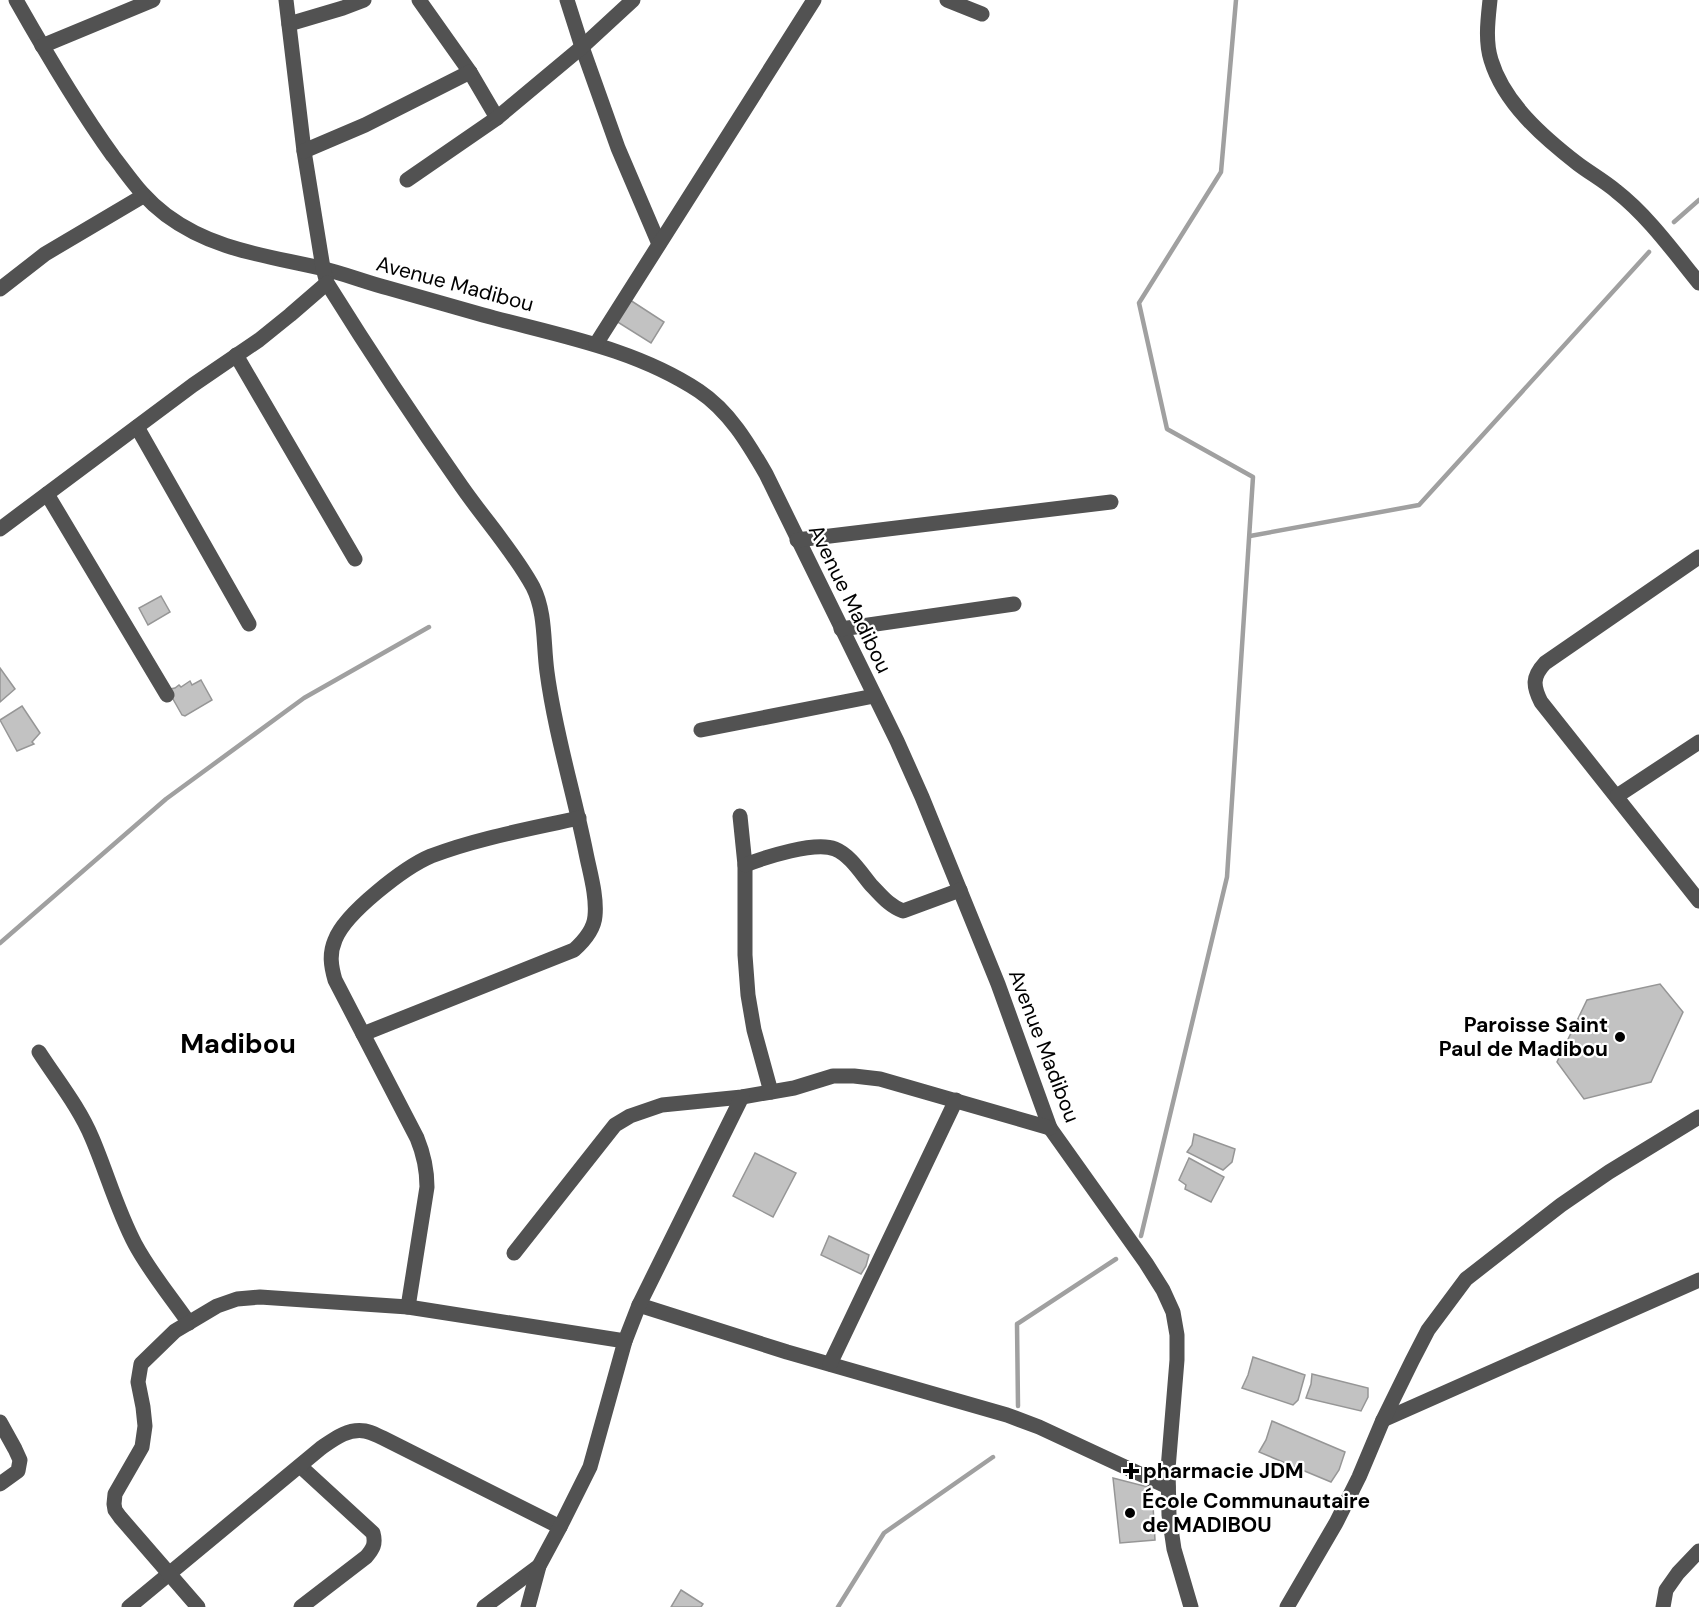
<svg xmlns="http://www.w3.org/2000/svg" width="1699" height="1607" viewBox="0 0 1699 1607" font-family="'DM Sans',sans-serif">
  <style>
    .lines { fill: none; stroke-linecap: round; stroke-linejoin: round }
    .stream { stroke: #a0a0a0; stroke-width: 4.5 }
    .building { fill: #c2c2c2; stroke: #969696; stroke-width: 1.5 }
    .minor { stroke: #525252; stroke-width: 15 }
    .poi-dot { fill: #000; stroke: #fff; stroke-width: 2 }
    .labels { text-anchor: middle; stroke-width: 4.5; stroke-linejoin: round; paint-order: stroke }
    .street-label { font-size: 21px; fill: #000; stroke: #fff }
    .poi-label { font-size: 21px; font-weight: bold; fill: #000; stroke: #fff; text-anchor: start }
    .district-label { font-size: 27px; font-weight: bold; fill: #000; stroke: #fff }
  </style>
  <rect width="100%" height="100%" fill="#fff"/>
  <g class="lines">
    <g class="stream">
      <polyline points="1674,222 1699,200"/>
      <polyline points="1250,536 1419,505 1649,252"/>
      <polyline points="0,943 166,799 304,698 429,627"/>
      <polyline points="1141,1236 1227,877 1253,477 1167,429 1139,303 1221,172 1236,0"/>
      <polyline points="1018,1406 1017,1324 1116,1259"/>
      <polyline points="838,1607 884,1533 993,1457"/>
    </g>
  </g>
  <g class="building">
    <polygon points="630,300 664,322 651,343 616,321"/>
    <polygon points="161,596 170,612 148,625 139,608"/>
    <polygon points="0,668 15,689 0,702"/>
    <polygon points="201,680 212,700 185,716 182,715 169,692 170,689 175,688 179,685 181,687 190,681 192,685"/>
    <polygon points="22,706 40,733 32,742 34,744 17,751 0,720"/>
    <polygon points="1660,984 1683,1012 1651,1082 1584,1099 1557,1062 1587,1000"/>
    <polygon points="1194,1134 1235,1149 1232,1162 1223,1170 1187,1152 1192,1145"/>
    <polygon points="755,1153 796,1173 773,1217 733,1196"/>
    <polygon points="1189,1158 1224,1177 1211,1202 1185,1189 1186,1185 1179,1180"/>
    <polygon points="829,1236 869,1255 866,1266 861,1274 821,1255"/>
    <polygon points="1253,1357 1305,1375 1298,1400 1293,1405 1242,1388 1248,1375"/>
    <polygon points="1312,1374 1368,1388 1368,1397 1361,1411 1306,1398 1311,1384"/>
    <polygon points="1272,1421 1345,1452 1339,1470 1331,1482 1259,1452 1266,1440"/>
    <polygon points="1113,1478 1152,1488 1155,1540 1120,1543"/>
    <polygon points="681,1590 703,1604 701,1607 671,1607"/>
  </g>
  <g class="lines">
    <g class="minor">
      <path d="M 16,0 C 46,53 77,106 113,156 C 131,179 142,197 166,215 C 213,250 264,255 320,268 C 343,273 365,282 388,288 C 419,297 451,306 483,315 C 556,335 634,348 699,391 C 729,411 748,443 766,474 L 897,741 L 922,797 L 998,984 L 1050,1128 L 1146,1263 L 1163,1290 L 1173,1312 L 1177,1335 L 1177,1360 L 1168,1469 L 1169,1515 L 1174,1549 L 1191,1607"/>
      <path d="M 286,0 L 304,151 L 323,268 L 327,283 C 370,352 415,420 462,487 C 485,520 514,552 533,587 C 546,613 543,643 547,672 C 555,733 574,793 586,853 C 590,873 597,896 595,916 C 594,930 584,941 574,950 L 363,1034"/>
      <polyline points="419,0 470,72 497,118"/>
      <polyline points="567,0 582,47 618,148 659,244"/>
      <polyline points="947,0 982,14"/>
      <path d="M 1490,0 C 1488,19 1485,41 1491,60 C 1504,103 1543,137 1578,164 C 1590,173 1604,181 1616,191 C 1648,216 1673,251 1699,283"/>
      <polyline points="289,24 343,8 364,0"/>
      <polyline points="42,46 153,0"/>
      <polyline points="304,151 365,125 470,72"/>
      <polyline points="407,180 497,118 582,47 633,0"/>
      <polyline points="0,289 45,254 143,196"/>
      <polyline points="596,344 814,0"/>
      <polyline points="236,355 355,559"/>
      <polyline points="137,427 249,624"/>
      <polyline points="47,494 167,695"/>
      <polyline points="0,529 193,385 259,340 290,315 327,283"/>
      <polyline points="797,540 1111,502"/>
      <path d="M 1699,557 L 1545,663 C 1532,677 1533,686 1541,702 L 1699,901"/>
      <polyline points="841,629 1014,604"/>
      <polyline points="701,730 874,696"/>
      <polyline points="1617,796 1699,742"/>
      <polyline points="740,816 745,865 745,955 748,995 754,1030 771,1092"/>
      <path d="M 745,865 C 766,857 815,841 835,849 C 850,855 861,873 871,885 C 881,895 889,906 903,911 L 960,890"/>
      <path d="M 39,1052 C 57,1080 79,1107 92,1138 C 107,1173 117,1210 135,1244 C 150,1272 171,1297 189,1323"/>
      <polyline points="514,1253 615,1125 630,1116 662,1105 742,1097 771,1092 794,1088 833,1076 854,1076 880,1079 1050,1128"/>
      <polyline points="639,1305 787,1352 1007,1415 1039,1427 1168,1487"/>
      <path d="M 408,1307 L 427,1187 C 427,1169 424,1155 417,1138 L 335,980 C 331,966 329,954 335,940 C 345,913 405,867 431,856 C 478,838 530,829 579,818"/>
      <polyline points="830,1364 956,1100"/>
      <polyline points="1383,1420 1699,1280"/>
      <polyline points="0,1422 15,1449 20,1460 18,1471 0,1484"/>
      <path d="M 300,1466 L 373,1533 C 376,1544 373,1549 366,1557 L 301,1607"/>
      <path d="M 129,1607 L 321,1448 C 334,1439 348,1428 365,1431 C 371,1432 378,1436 383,1438 L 560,1527"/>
      <polyline points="198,1607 120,1517 115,1510 114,1504 115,1494 142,1447 145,1426 143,1407 138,1382 141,1364 175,1331 217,1306 237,1299 260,1297 408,1307 625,1341"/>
      <polyline points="484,1607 539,1566"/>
      <polyline points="528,1607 539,1566 560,1527 590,1467 625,1341 639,1305 742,1097"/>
      <polyline points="1287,1607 1336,1523 1359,1477 1383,1420 1412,1361 1428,1330 1466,1279 1561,1205 1609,1172 1699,1117"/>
      <polyline points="1663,1607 1666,1590 1678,1573 1699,1551"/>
    </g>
  </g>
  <g class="poi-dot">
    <circle cx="1620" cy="1037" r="6"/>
    <path d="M1128 1462h6v6h6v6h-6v6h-6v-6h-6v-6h6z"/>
    <circle cx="1130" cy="1513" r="6"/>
  </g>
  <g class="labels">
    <g class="street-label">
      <text transform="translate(455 284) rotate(15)" y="7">Avenue Madibou</text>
      <text transform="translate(850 599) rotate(64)" y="7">Avenue Madibou</text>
      <text transform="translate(1044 1046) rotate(69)" y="7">Avenue Madibou</text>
    </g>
    <g class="poi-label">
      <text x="1608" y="1032" text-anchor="end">Paroisse Saint<tspan x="1608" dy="24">Paul de Madibou</tspan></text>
      <text x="1143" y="1478">pharmacie JDM</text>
      <text x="1142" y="1508">École Communautaire<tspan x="1142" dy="24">de MADIBOU</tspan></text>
    </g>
    <g class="district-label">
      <text x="238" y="1053">Madibou</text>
    </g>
  </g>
</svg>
